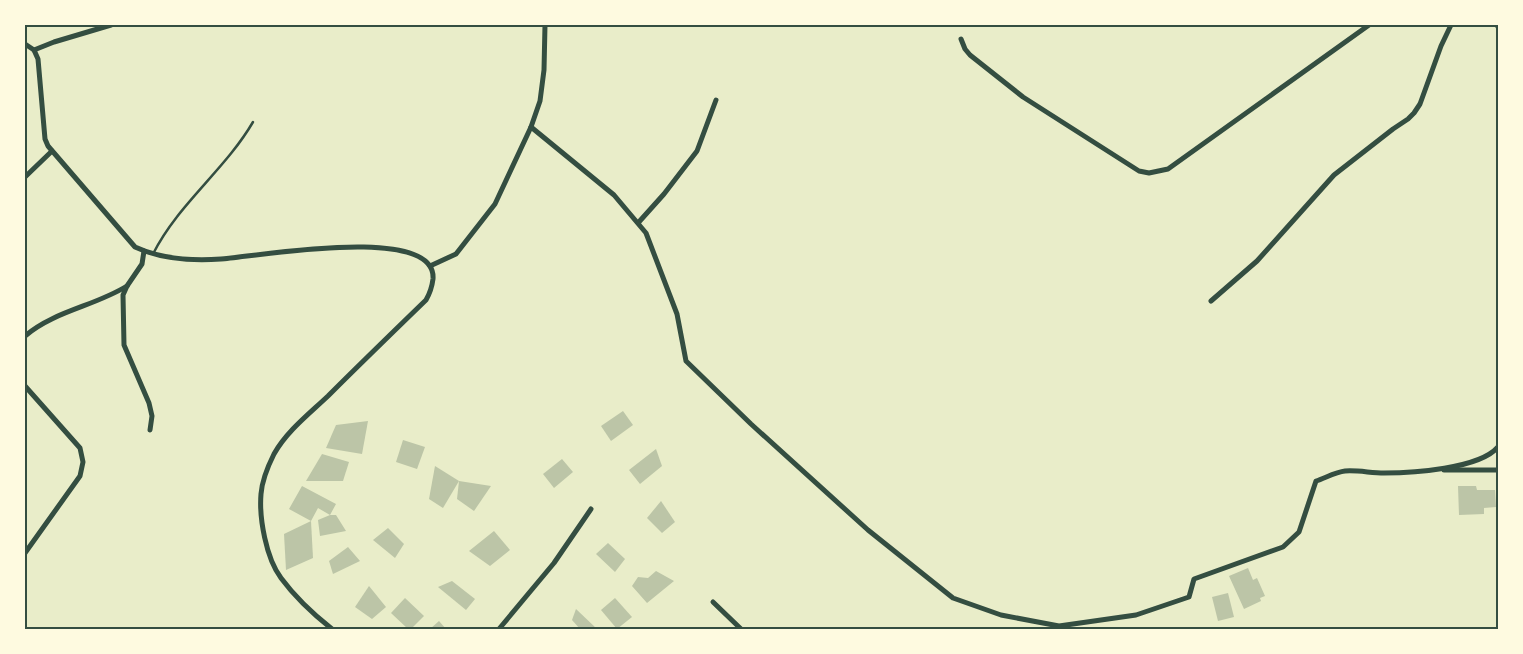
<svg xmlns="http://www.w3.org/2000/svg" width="1523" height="654" viewBox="0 0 1523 654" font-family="'PT Sans',sans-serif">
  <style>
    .building { fill: #bcc5a7 }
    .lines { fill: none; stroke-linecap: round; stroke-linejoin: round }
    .service { stroke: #344e41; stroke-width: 2.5 }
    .minor { stroke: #344e41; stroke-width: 5 }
    .neatline { fill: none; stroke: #344e41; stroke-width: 2 }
  </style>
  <rect width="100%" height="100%" fill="#e9edc9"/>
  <g class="building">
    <polygon points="623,411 633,425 611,441 601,426"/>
    <polygon points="368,421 362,454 326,448 336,425"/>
    <polygon points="403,440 425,447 417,469 396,462"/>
    <polygon points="656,449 662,466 640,484 629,470"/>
    <polygon points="322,454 349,462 343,481 306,481"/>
    <polygon points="562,459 573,472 554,488 543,474"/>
    <polygon points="435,466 459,481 443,508 429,499"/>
    <polygon points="459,481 491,486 474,511 457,499"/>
    <polygon points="302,486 336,504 330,515 336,515 346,531 320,536 318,520 330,515 318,508 311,521 289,509"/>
    <polygon points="1458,486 1476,486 1477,490 1495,490 1496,507 1484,508 1484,514 1459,515"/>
    <polygon points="661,501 675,522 662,533 647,518"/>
    <polygon points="311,521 313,558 286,570 284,534"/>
    <polygon points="388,528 404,544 395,558 373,540"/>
    <polygon points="494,531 510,550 490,566 469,551"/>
    <polygon points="608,543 625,559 615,572 596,554"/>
    <polygon points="348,547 360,561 333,574 329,561"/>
    <polygon points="1248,568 1253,580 1257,578 1265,596 1260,598 1261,601 1244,609 1229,576"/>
    <polygon points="656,571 674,581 647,603 632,586 638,577 648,578"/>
    <polygon points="452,581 475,599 466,610 438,587"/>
    <polygon points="369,586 386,607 372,619 355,607"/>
    <polygon points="1228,593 1234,617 1218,621 1212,597"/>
    <polygon points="405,598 424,616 411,629 408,629 391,613"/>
    <polygon points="615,598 632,617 617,629 601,610"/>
    <polygon points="576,609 597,629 580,629 572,620"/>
    <polygon points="439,621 446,629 430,629"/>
  </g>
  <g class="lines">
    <path class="service" d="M 153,254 C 178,204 225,170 253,122"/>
    <g class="minor">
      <polyline points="1497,25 1498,27"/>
      <polyline points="961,39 965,49 970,55 1023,97 1139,171 1149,173 1168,169 1369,25"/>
      <path d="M 25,44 L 34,50 L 38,59 L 45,139 L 48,146 L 135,247 C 161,259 193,261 221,259 C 253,257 437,223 433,279 C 432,287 430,293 426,300 C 393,332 360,364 328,396 C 309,414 287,431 274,454 C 268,466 262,481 261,494 C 259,518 266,558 281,578 C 295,597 313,614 332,629"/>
      <polyline points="34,50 54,42 111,25"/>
      <path d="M 531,127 L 614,195 L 646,233 L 677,314 L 686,361 L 751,424 L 868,530 L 953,598 L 1001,615 L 1059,626 L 1136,615 L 1189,597 L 1194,579 L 1283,547 L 1299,532 L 1316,481 C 1325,478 1336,472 1345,471 C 1358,470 1371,473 1384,473 C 1412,473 1479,469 1498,447"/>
      <polyline points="25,177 52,151"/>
      <polyline points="638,223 664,194 697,151 716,100"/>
      <polyline points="144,251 142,264 127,286 123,295 124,345 149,403 152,416 150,430"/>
      <polyline points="430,266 456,254 495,204 531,127 540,101 544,70 545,25"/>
      <polyline points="1211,301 1257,261 1334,175 1393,129 1408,119 1414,113 1420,104 1441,46 1451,25"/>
      <path d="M 25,336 C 54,311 95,306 127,286"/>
      <polyline points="25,386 80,448 83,462 80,476 25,553"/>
      <polyline points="1444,470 1498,470"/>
      <polyline points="713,602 741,629"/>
      <polyline points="499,629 554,563 591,509"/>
    </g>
  </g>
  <rect width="1523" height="654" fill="none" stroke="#fefae0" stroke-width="52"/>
  <rect x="26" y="26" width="1471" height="602" class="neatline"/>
</svg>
